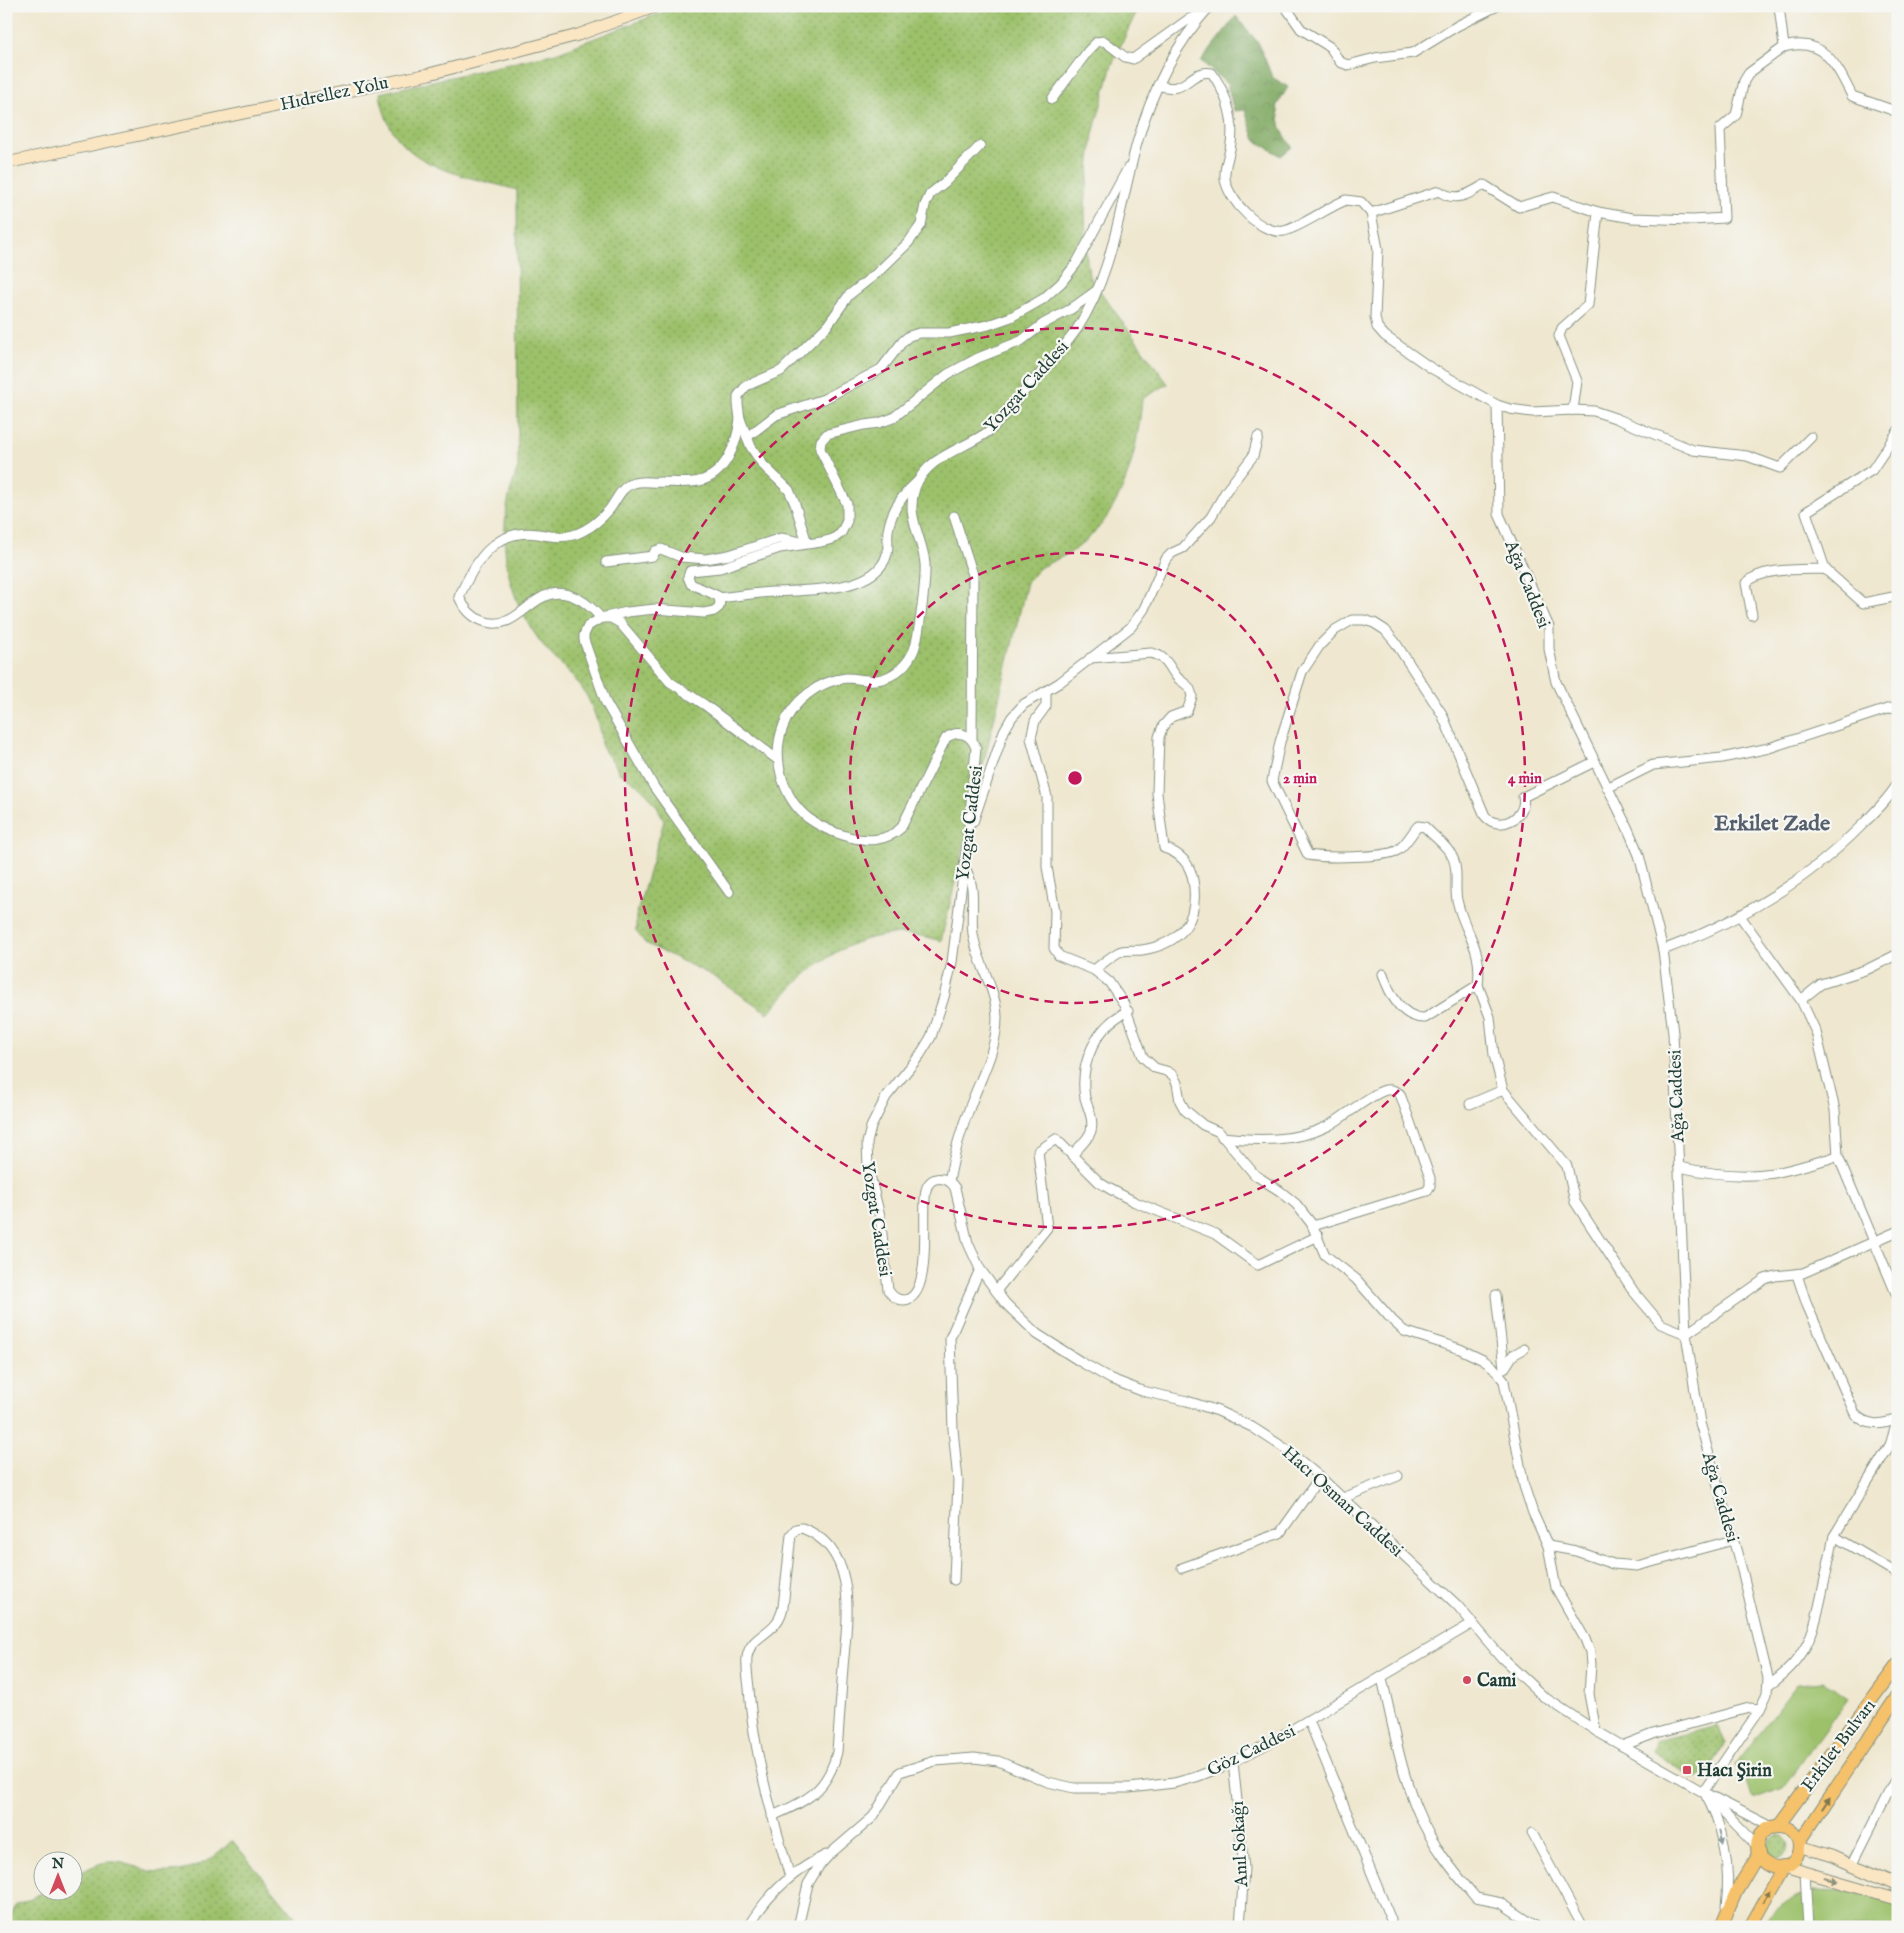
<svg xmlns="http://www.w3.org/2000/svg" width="1904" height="1933" viewBox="0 0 1904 1933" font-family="'IM FELL English',serif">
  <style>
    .grass { fill: url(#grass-dots); stroke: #5e7f50 }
    .forest { fill: url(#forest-crowns); stroke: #4e724a }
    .green { fill: #9cc16b; stroke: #5e7f50 }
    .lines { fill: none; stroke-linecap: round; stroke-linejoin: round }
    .street-casing { stroke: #879282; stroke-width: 11 }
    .secondary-casing { stroke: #879282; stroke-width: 13 }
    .primary-casing { stroke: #879282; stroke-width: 14 }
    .street { stroke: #fff; stroke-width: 9 }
    .secondary { stroke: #fbe6c4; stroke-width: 11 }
    .primary { stroke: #f5c16b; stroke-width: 12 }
    .oneway { fill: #7f784d }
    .oneway2 { fill: #8f9e9a }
    .oneway3 { fill: #8d927c }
    .ring { fill: none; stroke: #c2185b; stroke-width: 2.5; stroke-dasharray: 9 6 }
    .poi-dot { fill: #d1495b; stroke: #f6f6f2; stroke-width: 2 }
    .labels { text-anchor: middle; stroke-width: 4.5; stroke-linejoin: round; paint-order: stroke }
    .street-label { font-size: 18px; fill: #1f3d34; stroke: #f6f6f2 }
    .poi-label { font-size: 18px; font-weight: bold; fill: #1f3d34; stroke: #f6f6f2; text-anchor: start }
    .district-label { font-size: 22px; font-weight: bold; fill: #56606d; stroke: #f6f6f2 }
    .centre { fill: #c2185b; stroke: #f6f6f2; stroke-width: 2.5 }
    .ring-label { font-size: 15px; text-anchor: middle; font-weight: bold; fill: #c2185b; stroke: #f6f6f2; stroke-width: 4.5; stroke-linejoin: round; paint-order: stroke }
  </style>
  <defs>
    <pattern id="grass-dots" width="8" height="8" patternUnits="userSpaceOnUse" patternTransform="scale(1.25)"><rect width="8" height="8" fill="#9cc16b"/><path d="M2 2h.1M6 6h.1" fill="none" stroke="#7f9e59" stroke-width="1.8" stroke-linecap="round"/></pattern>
    <pattern id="forest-crowns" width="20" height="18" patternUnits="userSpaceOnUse" patternTransform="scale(1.25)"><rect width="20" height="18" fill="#7da75f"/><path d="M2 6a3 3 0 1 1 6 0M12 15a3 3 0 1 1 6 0" fill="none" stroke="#66894f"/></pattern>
  </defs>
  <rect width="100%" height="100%" fill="#f6f6f2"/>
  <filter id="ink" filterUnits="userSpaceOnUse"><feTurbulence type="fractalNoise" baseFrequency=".02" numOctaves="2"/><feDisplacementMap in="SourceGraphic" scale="10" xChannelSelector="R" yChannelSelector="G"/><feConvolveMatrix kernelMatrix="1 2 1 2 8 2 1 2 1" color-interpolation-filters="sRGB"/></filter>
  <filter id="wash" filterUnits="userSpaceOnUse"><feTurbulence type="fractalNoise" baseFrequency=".0096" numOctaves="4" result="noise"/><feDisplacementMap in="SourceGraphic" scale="20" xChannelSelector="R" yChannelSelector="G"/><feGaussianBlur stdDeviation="1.12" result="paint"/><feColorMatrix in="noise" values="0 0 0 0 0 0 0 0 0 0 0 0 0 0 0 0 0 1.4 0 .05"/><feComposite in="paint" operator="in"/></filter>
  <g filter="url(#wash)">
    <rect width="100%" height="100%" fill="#efe7cf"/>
    <g class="grass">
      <path d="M 679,6 L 1139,6 L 1112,65 L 1093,134 L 1085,205 L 1086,252 L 1089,276 L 1168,384 L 1142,399 C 1137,454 1124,513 1077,548 C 1066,556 1055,560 1043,566 C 1037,569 1032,577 1027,582 L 941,941 C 867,917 814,960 768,1013 L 711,975 L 645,943 L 636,931 L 636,916 L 664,821 C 655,799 641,784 619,773 C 616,762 605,755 601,744 C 600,741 601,736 600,733 C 597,719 592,705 585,693 C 574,674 556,662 543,645 C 502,593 494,529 518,468 L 517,190 C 457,173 390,168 380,93 L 556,53 Z"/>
      <polygon points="1717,1726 1725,1743 1708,1775 1693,1778 1652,1751 1655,1741"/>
      <circle cx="1778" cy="1847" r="11"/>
      <path d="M 232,1840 L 300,1923 L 307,1927 L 6,1927 L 16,1905 L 46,1891 L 72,1890 L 73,1877 C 83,1872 95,1863 108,1862 C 122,1861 133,1866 145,1870 C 178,1878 211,1865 232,1840 Z"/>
    </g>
    <polygon class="forest" points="1236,16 1259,44 1272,77 1288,87 1277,105 1281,129 1292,147 1281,156 1255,140 1245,110 1234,111 1227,84 1201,61"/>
    <g class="green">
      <polygon points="1823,1682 1849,1698 1783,1788 1754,1799 1735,1765 1797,1684"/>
      <path d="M 1815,1891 L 1852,1892 L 1898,1903 L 1898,1927 L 1760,1927 C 1775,1908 1790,1895 1815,1891 Z"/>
    </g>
  </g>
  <g filter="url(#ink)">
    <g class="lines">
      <g class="street-casing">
        <g id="street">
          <path d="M 1210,6 C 1175,45 1151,93 1137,143 C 1119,207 1114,272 1077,329 C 1060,353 1039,375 1019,397 C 1009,408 1000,422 989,431 C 965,449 926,456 915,488 C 905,517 923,538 925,564 C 926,579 919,640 913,652 C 905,669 888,682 868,680 C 861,680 854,678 846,678 C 819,681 792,701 783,727 C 771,758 783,798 808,818 C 820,827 835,833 849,837 C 867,842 887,841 901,828 L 946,738 C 958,729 971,734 976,748 L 968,836 L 952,962 L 944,997 L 931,1037 L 920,1055 L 886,1097 L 871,1127 L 867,1143 L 868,1167 L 880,1216 L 888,1290 C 892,1296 896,1300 904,1300 C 934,1298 921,1210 926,1190 C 930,1174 948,1176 955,1188 L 968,1243 L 980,1269 L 1005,1303 L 1037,1334 L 1081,1362 L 1111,1379 L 1142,1391 L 1187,1401 L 1218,1411 L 1252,1427 L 1286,1449 L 1320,1477 L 1457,1605 L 1502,1658 L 1544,1697 L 1596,1731 L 1703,1792 L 1772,1827"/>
          <polyline points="1285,6 1301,29 1330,47 1340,62 1348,65 1375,58 1413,53 1457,26 1497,6"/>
          <path d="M 1784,47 C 1824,36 1837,66 1852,96 L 1898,112"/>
          <path d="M 1158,85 C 1188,96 1188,69 1212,73 C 1227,95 1236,122 1230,149 C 1228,159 1224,167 1225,179 C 1228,200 1261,235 1284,231 C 1301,227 1328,207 1346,200 L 1361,202 L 1371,213 L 1378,249 L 1375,317 L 1377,327 L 1385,336 L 1431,368 L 1497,405 L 1510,409 L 1532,412 L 1573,410 L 1594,411 L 1615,418 L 1693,450 L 1747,456 L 1780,468 L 1811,437"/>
          <polyline points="1052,99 1088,51 1097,42 1104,41 1125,57 1133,59 1189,19 1202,14"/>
          <path d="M 1371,213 L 1439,191 C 1456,203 1469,194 1484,185 L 1519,207 L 1553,197 L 1598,212"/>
          <polyline points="1497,405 1499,514 1549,627 1549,649 1556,682 1628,829 1639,855 1663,950 1673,1033 1686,1334 1700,1423 1743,1574 1768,1678 1767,1694 1760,1709 1703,1792"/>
          <polyline points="1573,410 1577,381 1559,336 1562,328 1588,305 1598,212 1632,218 1693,220 1724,218 1720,129 1736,115 1744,81 1749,73 1784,47 1779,6"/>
          <path d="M 740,419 C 737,443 726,475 699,481 C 687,484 673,482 661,482 C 652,483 642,480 634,483 C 621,486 617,500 609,510 C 602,518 593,526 583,531 C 568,539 554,537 538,534 C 494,527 474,564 459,597 C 464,608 471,617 483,621 C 514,632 527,599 551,594 C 571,590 589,604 601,618 L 627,612 L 655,609 L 704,613 L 714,611 L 719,607 L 720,601 L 718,596 L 691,584 L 688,577 L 690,571 L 720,568 L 780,548 L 821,542 L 833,539 L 841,533 L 847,521 L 847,504 L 820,449 L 821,441 L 827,434 L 864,425 L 879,423 L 893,418 L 948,374 L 978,358 L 1021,341 L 1043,324 L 1071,309 L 1096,291"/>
          <polyline points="747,437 776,415 824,399 881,369 903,341 909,336 919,333 949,333 988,325 1011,317 1043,299 1061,283 1076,264 1128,168"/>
          <polyline points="954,516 973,575 972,739"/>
          <polyline points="807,543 795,504 789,490 763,465 751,447 740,419 738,404 738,396 746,386 781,371 827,326 849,295 877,273 908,243 921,225 925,205 930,194 944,183 980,146"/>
          <polyline points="606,562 653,556 655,551 661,549 681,557 706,559 729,555 781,538 801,542"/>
          <polyline points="1825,569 1806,512 1872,470 1898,431"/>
          <path d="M 719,598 C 737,596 755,593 773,592 C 804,590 877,593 887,554 C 889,547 887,539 888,531 C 891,511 902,495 917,482"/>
          <path d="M 1752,615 L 1746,583 C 1763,567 1801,570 1825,569 L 1863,603 L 1898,596"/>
          <path d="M 1090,658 L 1151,653 C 1166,656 1168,665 1176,676 C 1183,685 1190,682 1192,697 L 1187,711 L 1171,717 L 1163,726 L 1159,737 L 1157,793 L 1164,848 C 1180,853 1190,864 1193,880 C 1200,920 1181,944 1142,950 C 1135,951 1125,949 1119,952 C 1110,957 1102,964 1094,970"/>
          <polyline points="1046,692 1046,706 1035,721 1031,738 1047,797 1047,867 1055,911 1054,948 1059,956 1094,970 1109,982 1124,1004 1143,1057 1155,1068 1166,1071 1173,1075 1177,1083 1180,1101 1185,1110 1203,1125 1219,1132 1255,1175 1280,1191 1296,1204 1311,1223 1325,1255 1356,1279 1392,1320 1404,1331 1460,1349 1483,1360 1493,1367 1504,1381 1524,1486 1533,1513 1548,1546 1556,1588 1585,1639 1590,1652 1591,1665 1589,1694 1596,1731"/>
          <polyline points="1607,788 1653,765 1722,758 1769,748 1887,709 1898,707"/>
          <polyline points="973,822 1004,731 1012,717 1024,704 1059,683 1131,627 1144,609 1166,559 1172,553 1183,548 1211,517 1226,491 1253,456 1258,437"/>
          <polyline points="729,892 654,787 606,703 584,640 584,635 588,626 601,618 611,618 620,623 670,682 705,705 778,760"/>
          <polyline points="1740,916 1801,1000 1816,1032 1835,1110 1838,1156"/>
          <path d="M 1663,950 C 1737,922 1805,883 1861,826 C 1874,813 1889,799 1898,783"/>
          <path d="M 1383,974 C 1389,993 1402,1019 1425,1018 L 1478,985 L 1490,1017 L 1494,1055 L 1503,1090 L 1567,1166 L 1575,1202 L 1634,1292 L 1661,1324 L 1686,1334 L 1765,1279 L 1775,1276 L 1803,1273 L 1898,1231"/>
          <path d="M 1478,985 C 1483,945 1464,934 1457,900 C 1454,887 1459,871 1453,858 C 1448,846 1434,837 1425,827 L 1418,826 C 1411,834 1407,843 1398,850 C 1385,858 1324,858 1308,855 L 1272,781 L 1280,742 L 1302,672 L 1320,645 L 1335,630 L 1352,620 L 1364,620 L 1374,623 L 1385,630 L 1395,642 L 1442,714 L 1485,816 C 1499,833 1528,817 1523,797 L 1594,762"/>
          <polyline points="1801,1000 1821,984 1868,969 1898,954"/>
          <polyline points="1470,1104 1503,1090"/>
          <path d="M 1222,1137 C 1257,1141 1296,1142 1328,1126 C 1343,1118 1372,1093 1386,1090 C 1391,1089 1396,1091 1400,1094 L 1430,1178 L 1430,1186 L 1427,1191 L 1313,1226"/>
          <path d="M 1072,1155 C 1078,1148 1088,1140 1091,1131 C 1094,1119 1088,1109 1085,1098 C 1079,1063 1096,1026 1128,1011"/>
          <path d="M 1679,1167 C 1710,1174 1742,1178 1774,1173 C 1796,1169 1817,1162 1838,1156 L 1898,1298"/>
          <path d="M 949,1181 C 954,1154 961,1129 971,1104 C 982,1075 997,1049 997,1017 C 996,988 977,962 973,934 C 970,911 978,887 964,867"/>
          <path d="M 1797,1275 L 1807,1305 L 1855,1414 C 1868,1427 1882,1425 1898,1419"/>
          <polyline points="996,1291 1047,1228 1038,1151 1056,1139 1100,1183 1110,1189 1135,1202 1215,1234 1258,1265 1318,1236"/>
          <polyline points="1496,1295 1504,1368"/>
          <polyline points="1504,1369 1513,1355 1524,1349"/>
          <polyline points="1898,1419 1890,1445 1834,1536 1898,1574"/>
          <polyline points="1343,1498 1398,1476"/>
          <polyline points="1548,1546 1576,1551 1613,1564 1637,1566 1733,1540"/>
          <polyline points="1182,1568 1280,1533 1320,1477"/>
          <polyline points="954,1580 958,1481 953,1429 950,1338 980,1269"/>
          <path d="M 1382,1678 C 1392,1721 1401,1773 1418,1812 C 1431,1844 1454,1872 1476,1898 L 1501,1903 L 1537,1927"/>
          <path d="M 1768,1686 C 1807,1659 1813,1636 1822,1593 C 1826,1574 1830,1555 1834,1536"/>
          <polyline points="1309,1721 1391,1920"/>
          <polyline points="1622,1746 1653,1734 1749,1708 1760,1709"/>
          <polyline points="1233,1762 1244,1868 1240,1927"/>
          <path d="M 1704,1792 C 1724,1826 1731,1868 1726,1907"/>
          <polyline points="1711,1799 1758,1847"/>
          <path d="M 772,1816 C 805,1802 828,1791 837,1752 C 839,1724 841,1696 843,1667 C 847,1620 860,1550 802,1528 L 796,1529 L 791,1535 L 783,1607 C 778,1635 751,1633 747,1657 C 746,1667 748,1678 749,1688 C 753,1751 772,1816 790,1877"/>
          <polyline points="1532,1833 1583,1927"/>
          <polyline points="1852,1865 1898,1774"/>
          <polyline points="1805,1872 1808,1927"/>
          <path d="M 748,1927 C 767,1895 792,1871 826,1855"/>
          <polyline points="798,1927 808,1884 819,1866 831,1853 873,1817 900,1772 935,1761 974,1758 998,1761 1048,1782 1074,1788 1129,1788 1174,1783 1196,1777 1227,1765 1271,1742 1473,1623"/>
        </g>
      </g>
      <g class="secondary-casing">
        <g id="secondary">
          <polyline points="6,163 429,74 578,35 657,6"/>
          <polyline points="1799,1846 1832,1856 1898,1885"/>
          <polyline points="1784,1866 1898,1899"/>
        </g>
      </g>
      <g class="primary-casing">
        <g id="primary">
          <polyline points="1778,1826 1898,1664"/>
          <circle cx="1778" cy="1847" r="21"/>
          <polyline points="1799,1843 1898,1695"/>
          <polyline points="1721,1927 1736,1892 1759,1853"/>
          <polyline points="1750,1927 1784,1866"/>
        </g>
      </g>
      <use href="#street" class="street"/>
      <use href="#secondary" class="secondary"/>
      <use href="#primary" class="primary"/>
    </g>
    <defs><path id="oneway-solid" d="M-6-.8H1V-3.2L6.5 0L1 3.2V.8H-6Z" transform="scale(1.25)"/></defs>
    <g class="oneway">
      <use href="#oneway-solid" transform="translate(1826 1803) rotate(-56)"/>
      <use href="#oneway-solid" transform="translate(1767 1896) rotate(-60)"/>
    </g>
    <use class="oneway2" href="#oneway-solid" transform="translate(1721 1837) rotate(76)"/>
    <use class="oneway3" href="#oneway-solid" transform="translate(1831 1879) rotate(16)"/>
  </g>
  <g class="ring">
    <circle cx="1075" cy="778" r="225"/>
    <circle cx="1075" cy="778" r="450"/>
  </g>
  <g class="poi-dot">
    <circle cx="1467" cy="1680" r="5"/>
    <rect x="1682" y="1765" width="10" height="10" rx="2.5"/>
  </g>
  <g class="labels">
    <g class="street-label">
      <text transform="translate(334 93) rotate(-12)" y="6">Hıdrellez Yolu</text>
      <text transform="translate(1026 386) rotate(-48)" y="6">Yozgat Caddesi</text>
      <text transform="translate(1528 584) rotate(68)" y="6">Ağa Caddesi</text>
      <text transform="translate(969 823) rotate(-83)" y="6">Yozgat Caddesi</text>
      <text transform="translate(1676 1096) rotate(-92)" y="6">Ağa Caddesi</text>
      <text transform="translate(877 1219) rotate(81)" y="6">Yozgat Caddesi</text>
      <text transform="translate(1721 1497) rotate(74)" y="6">Ağa Caddesi</text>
      <text transform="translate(1343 1501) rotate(42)" y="6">Hacı Osman Caddesi</text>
      <text transform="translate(1838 1745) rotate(-53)" y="6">Erkilet Bulvarı</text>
      <text transform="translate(1251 1750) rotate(-26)" y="6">Göz Caddesi</text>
      <text transform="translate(1239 1844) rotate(-93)" y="6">Anıl Sokağı</text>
    </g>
    <g class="poi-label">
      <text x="1477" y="1686">Cami</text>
      <text x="1697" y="1776">Hacı Şirin</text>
    </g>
    <g class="district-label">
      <text x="1772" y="830">Erkilet Zade</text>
    </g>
  </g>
  <circle cx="1075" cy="778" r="8" class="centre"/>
  <g class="ring-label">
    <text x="1300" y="783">2 min</text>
    <text x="1525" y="783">4 min</text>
  </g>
  <rect width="1904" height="1933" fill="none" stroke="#f6f6f2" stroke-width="25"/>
  <g transform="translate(58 1876)"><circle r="24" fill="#f6f6f2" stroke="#a0aca6"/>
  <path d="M0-4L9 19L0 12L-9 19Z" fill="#d1495b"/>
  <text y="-8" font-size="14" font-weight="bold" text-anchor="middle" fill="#1f3d34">N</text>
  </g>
</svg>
